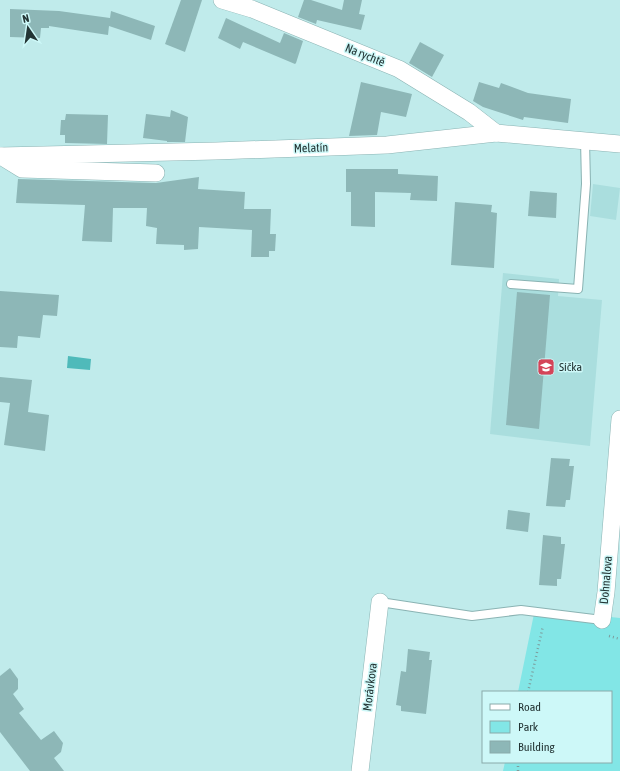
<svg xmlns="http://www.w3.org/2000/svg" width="620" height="771" viewBox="0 0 620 771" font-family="'Asap Condensed',sans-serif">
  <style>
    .built { fill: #aadede }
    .green { fill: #82e6e6 }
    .water { fill: #4fbaba }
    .building { fill: #8db7b7 }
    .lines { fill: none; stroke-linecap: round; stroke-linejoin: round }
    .service-casing { stroke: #8ab3b3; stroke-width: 10 }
    .minor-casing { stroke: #8ab3b3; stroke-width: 18 }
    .path { stroke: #7d9c9c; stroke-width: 2.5; stroke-dasharray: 1 3; stroke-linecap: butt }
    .service { stroke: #fff; stroke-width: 8 }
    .minor { stroke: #fff; stroke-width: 17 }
    .labels { text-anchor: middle; stroke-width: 3; stroke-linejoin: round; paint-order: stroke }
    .street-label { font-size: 12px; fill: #233434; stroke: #cdf8f8 }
    .poi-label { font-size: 12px; fill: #233434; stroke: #cdf8f8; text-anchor: start }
  </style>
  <rect width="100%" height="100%" fill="#c0ebeb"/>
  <g class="built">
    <polygon points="593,184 620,188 616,220 590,216"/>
    <polygon points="503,273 559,279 558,296 602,300 590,446 490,434"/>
  </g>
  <polygon class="green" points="535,609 620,618 620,771 503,771 505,762 611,762 611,692 518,692"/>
  <polygon class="water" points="68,356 91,359 90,370 67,368"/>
  <g class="building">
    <polygon points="181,0 202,0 185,52 165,44"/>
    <polygon points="304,0 311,0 342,10 344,0 362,0 359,14 365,15 361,30 317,20 316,24 298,17"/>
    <polygon points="10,9 59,11 110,18 111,11 155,26 151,40 109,26 108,35 49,26 49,28 41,28 40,38 10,37"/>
    <polygon points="226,18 280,43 284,33 303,41 296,63 295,64 243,42 240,49 218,38"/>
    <polygon points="420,42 444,55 432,77 409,63"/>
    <polygon points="361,82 412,94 406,117 381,112 377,135 349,136"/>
    <polygon points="479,82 499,88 501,83 528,93 571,99 568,123 524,117 523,120 483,107 473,101"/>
    <polygon points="171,110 188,117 185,142 167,142 167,141 143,138 146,114 170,117"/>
    <polygon points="66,114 108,115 107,144 65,143 65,135 60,135 61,120 65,120"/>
    <polygon points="346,169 398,169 398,174 438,176 437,201 410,200 411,193 375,192 375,227 351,226 351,192 346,192"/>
    <polygon points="199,177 198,189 245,192 244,209 271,209 270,234 276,234 275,251 269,251 269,257 251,257 252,230 199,227 198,249 184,250 184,245 156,244 157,228 146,226 147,208 113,208 112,242 82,241 85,205 16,203 18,179 156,183"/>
    <polygon points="530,191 557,193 556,218 528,216"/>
    <polygon points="455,202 492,205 491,212 497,213 494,268 451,265"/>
    <polygon points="0,291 59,295 57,316 43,315 40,338 18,336 17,348 0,347"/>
    <polygon points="517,292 550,295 539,429 506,425"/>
    <polygon points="0,377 32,380 28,412 49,415 45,451 4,445 10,403 0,402"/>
    <polygon points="551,458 570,459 569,466 574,466 570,500 566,500 565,507 546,506"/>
    <polygon points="508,510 530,513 528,532 506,529"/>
    <polygon points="543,535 561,537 561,544 565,544 561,579 557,579 557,586 539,585"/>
    <polygon points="408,649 430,652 429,660 432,660 426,714 401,711 401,706 396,705 401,671 406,672"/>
    <polygon points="10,668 18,679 18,689 13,694 24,709 19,713 41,740 54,731 63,743 61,752 54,758 64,771 30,771 0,732 0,676"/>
  </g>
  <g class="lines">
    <g class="service-casing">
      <g id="service">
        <polyline points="511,284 578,289 586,184 585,140"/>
        <polyline points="380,602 472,616 521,610 602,620"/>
      </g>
    </g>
    <g class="minor-casing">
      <g id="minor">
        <polyline points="222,0 252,9 399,69 469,112 496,133"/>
        <polyline points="0,156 216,151 387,145 496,133 620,144"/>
        <polyline points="1,156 22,169 156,173"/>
        <polyline points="602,620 606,592 620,419"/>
        <polyline points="360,771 380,602"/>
      </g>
    </g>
    <g class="path">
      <polyline points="609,636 620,639"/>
      <polyline points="528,692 543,626"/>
      <polyline points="518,771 518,762"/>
    </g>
    <use href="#service" class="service"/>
    <use href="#minor" class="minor"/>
  </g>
  <defs>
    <g id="school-square" transform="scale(0.9)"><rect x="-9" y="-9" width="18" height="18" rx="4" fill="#d44459" stroke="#cdf8f8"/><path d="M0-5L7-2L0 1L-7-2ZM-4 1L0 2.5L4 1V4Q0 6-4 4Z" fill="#fff"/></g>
  </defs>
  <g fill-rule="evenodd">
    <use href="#school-square" x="546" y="367"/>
  </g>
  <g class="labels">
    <g class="street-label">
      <text transform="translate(365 55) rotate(22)" y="4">Na rychtě</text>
      <text transform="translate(311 148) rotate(-2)" y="4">Melatín</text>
      <text transform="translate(606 580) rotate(-85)" y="4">Dohnalova</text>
      <text transform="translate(370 687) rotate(-83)" y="4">Morávkova</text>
    </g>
    <g class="poi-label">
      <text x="559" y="371">Síčka</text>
    </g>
  </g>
  <rect x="482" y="691" width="130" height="72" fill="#cdf8f8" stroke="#89aaaa"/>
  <rect x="490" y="704" width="20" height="6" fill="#ffffff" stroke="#89aaaa"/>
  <text x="518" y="711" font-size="12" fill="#233434">Road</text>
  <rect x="490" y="721" width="20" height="12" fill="#82e6e6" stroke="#89aaaa"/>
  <text x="518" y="731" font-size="12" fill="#233434">Park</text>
  <rect x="490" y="741" width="20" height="12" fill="#8db7b7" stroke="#89aaaa"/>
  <text x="518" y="751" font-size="12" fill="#233434">Building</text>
  <g transform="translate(28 28) rotate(347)" stroke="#cdf8f8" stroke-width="3" paint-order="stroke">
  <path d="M0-3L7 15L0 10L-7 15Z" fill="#233434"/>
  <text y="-6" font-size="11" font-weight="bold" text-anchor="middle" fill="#233434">N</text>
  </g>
</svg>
